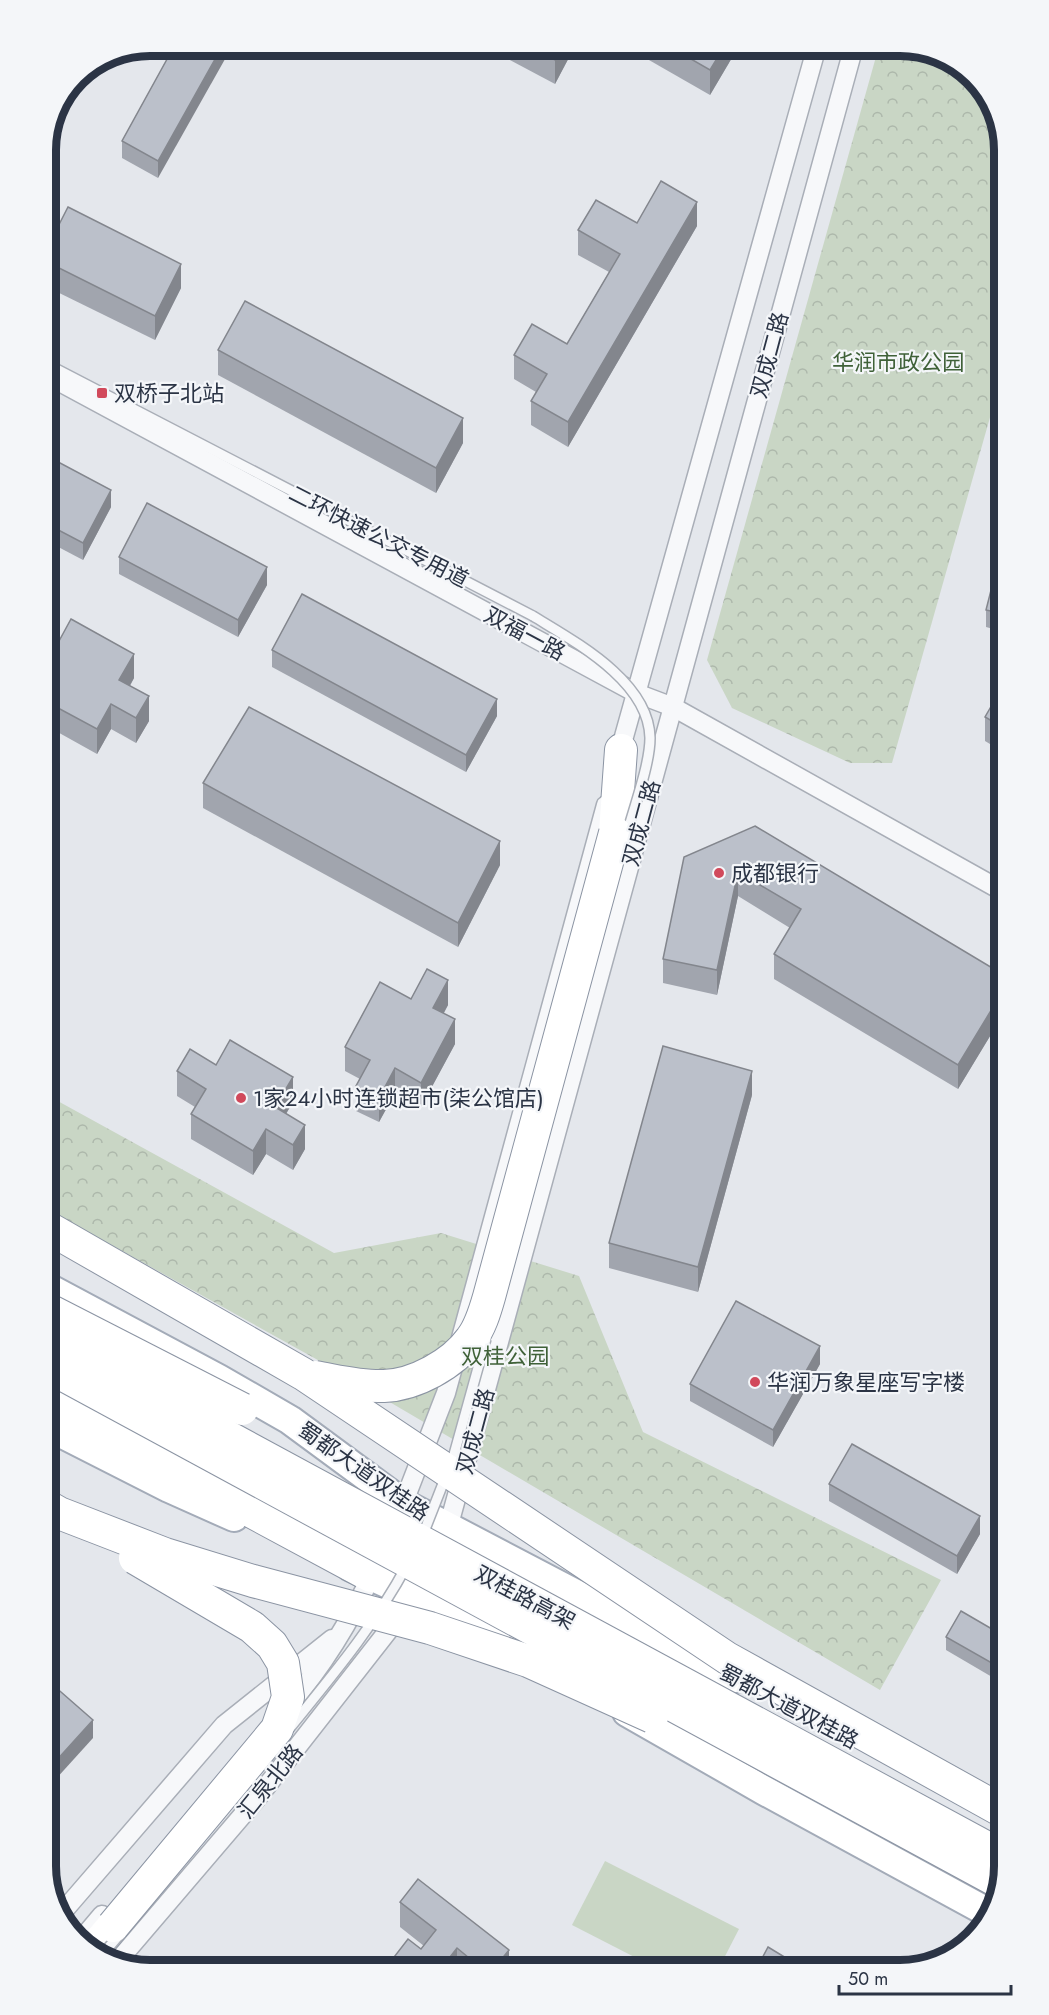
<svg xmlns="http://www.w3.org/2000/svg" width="1049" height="2015" viewBox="0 0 1049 2015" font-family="Jost,'Noto Sans SC',sans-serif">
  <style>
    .forest { fill: url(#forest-crowns) }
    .garden { fill: #c9d6c5 }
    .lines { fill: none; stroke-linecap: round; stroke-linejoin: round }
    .service-casing { stroke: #a9aeb7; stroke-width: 12 }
    .minor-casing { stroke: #a9aeb7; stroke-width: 21 }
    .primary-casing { stroke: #a3abb8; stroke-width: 32 }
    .trunk-casing { stroke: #8b94a3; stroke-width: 34 }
    .service { stroke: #f7f8fa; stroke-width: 9 }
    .minor { stroke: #f7f8fa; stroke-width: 18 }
    .primary { stroke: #fff; stroke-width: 28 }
    .trunk { stroke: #fff; stroke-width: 32 }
    .service-bridge-casing { stroke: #a9aeb7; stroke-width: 12; stroke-linecap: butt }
    .trunk-bridge-casing { stroke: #8b94a3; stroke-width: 34; stroke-linecap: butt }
    .service-bridge { stroke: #f7f8fa; stroke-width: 9 }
    .trunk-bridge { stroke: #fff; stroke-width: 32 }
    .wall { fill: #a1a5ae }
    .shaded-wall { fill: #83868d }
    .building { fill: #bbc0ca; stroke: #83868d; stroke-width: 1.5 }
    .poi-dot { fill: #d1495b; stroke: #f4f6f9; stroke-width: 2 }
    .labels { text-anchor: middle; stroke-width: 4.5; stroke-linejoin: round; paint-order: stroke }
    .street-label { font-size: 22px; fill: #2b3445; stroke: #f4f6f9 }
    .park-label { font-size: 22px; fill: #3f6138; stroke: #f4f6f9 }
    .poi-label { font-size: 22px; fill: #2b3445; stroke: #f4f6f9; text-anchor: start }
    .rim { fill: none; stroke: #2b3445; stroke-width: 8 }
  </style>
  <defs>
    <pattern id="forest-crowns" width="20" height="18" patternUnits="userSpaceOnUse" patternTransform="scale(1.5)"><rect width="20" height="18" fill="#c9d6c5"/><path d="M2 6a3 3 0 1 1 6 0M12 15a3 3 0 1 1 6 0" fill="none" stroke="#adb8ab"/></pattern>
  </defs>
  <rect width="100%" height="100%" fill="#e4e7ec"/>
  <g class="forest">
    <polygon points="907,45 963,66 996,110 1004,149 1004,368 892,763 850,763 732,708 707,660 879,46"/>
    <polygon points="45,1094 334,1253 441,1233 579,1276 643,1432 941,1580 880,1690 325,1364 45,1208"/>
  </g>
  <polygon class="garden" points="605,1861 739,1929 721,1964 650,1965 572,1925"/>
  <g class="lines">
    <g class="service-casing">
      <polyline id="service" points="45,363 533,616"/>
    </g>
    <g class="minor-casing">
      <g id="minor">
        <polyline points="45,374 636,693 673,707 1004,892"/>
        <polyline points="618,758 817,46"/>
        <polyline points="400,1512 446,1393 606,805"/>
        <polyline points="444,1537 448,1528 854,46"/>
        <path d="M 288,1706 C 325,1664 352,1618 375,1568"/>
        <polyline points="60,1915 224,1725 332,1639"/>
        <polyline points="80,1941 102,1915"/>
        <polyline points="118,1961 258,1797 402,1613"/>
      </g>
    </g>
    <g class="primary-casing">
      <g id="primary">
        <polyline points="45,1286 219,1379 290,1420 404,1504 736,1678"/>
        <polyline points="45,1425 169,1488 234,1517"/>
        <polyline points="351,1567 415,1596 503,1642"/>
        <polyline points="627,1712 765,1791 989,1913"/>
      </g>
    </g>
    <g class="trunk-casing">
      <g id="trunk">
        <polyline points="615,833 621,750"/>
        <polyline points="45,1397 178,1472 371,1576"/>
        <polyline points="92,1951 113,1926"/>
      </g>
    </g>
    <use href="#service" class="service"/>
    <use href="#minor" class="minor"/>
    <use href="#primary" class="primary"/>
    <use href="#trunk" class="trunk"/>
    <g class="service-bridge-casing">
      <g id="service-bridge">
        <path d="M 533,616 C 575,642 649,681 650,738 C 650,765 633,810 626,837"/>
        <polyline points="422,1537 453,1458 486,1339"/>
        <path d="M 289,1729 C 332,1676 375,1625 407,1565"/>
        <polyline points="102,1955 120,1934"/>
      </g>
    </g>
    <g class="trunk-bridge-casing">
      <g id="trunk-bridge">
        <polyline points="45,1226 303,1374 727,1658 1004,1812"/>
        <polyline points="45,1308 242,1409"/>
        <polyline points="45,1338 1004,1857"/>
        <polyline points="45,1365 999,1882"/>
        <path d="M 315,1377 C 338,1381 361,1387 384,1386 C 415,1385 453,1364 471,1339 C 480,1328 485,1311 489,1297 L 615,833"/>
        <polyline points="45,1505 59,1513 165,1554 253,1581 430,1628 528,1661 652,1717"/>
        <polyline points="113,1926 277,1729 288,1697 283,1663 272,1645 252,1627 135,1558"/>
      </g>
    </g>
    <use href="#service-bridge" class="service-bridge"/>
    <use href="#trunk-bridge" class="trunk-bridge"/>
  </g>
  <g class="wall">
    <polygon points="733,47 733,56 710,95 628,48"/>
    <polygon points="574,48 555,84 489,49"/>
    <polygon points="171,52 158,178 122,158 122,141"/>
    <polygon points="637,223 697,226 568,447 531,425 531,401 536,392 514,379 514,355 567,344 609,272 578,255 578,230"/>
    <polygon points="45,252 181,288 155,340 45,286"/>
    <polygon points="218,350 463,443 436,493 218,375"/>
    <polygon points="45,455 111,507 83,560 45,540"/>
    <polygon points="1004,539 1004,632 986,627 986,610"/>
    <polygon points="119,557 267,585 238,637 119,574"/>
    <polygon points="45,633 134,678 130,686 149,721 136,743 111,729 97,754 45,725"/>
    <polygon points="272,650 497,716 466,772 272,667"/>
    <polygon points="1004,694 1004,790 994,784 994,760 1000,750 985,741 985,717"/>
    <polygon points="203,783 500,865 458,947 203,808"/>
    <polygon points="755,826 1004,975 1004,1013 958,1089 774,979 774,954 790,928 738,896 717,995 663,983 663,959"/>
    <polygon points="411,999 448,1005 444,1013 455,1044 421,1107 395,1093 379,1122 356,1111 356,1086 360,1079 345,1071 345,1047"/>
    <polygon points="216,1065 293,1102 286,1114 305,1149 293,1170 266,1154 253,1175 191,1139 191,1114 195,1107 177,1096 177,1071"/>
    <polygon points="752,1095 698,1292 609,1268 609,1243"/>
    <polygon points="1004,1307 1004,1341 1000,1338 1000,1314"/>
    <polygon points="820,1364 773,1447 690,1401 690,1384"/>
    <polygon points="829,1484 980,1534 957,1574 829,1501"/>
    <polygon points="1004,1636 1004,1684 946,1650 946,1637"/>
    <polygon points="400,1902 509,1966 391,1967 391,1961 421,1949 424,1946 400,1927"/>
  </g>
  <g class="shaded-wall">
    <polygon points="724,47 733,47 733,56 710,95 710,70"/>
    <polygon points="574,48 555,84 555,60 561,49"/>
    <polygon points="219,52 229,52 158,178 158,161"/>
    <polygon points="697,202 697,226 568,447 568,422"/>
    <polygon points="181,264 181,288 155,340 155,316"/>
    <polygon points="463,418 463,443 436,493 436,468"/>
    <polygon points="111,490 111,507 83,560 83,543"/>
    <polygon points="267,567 267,585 238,637 238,620"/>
    <polygon points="134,654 134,678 119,704 119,680"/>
    <polygon points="149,696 149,721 136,743 136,718"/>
    <polygon points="497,699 497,716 466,772 466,755"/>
    <polygon points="111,704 111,729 97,754 97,729"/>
    <polygon points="500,841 500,865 458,947 458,923"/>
    <polygon points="738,872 738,896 717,995 717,970"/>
    <polygon points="448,980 448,1005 433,1032 433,1008"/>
    <polygon points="1004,989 1004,1013 958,1089 958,1065"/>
    <polygon points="455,1019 455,1044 421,1107 421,1083"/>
    <polygon points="395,1068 395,1093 379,1122 379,1098"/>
    <polygon points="752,1071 752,1095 698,1292 698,1267"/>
    <polygon points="293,1077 293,1102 275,1132 275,1107"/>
    <polygon points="305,1125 305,1149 293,1170 293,1145"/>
    <polygon points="266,1129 266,1154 253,1175 253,1151"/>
    <polygon points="820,1346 820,1364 773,1447 773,1430"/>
    <polygon points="980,1516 980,1534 957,1574 957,1556"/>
    <polygon points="93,1720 93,1738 45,1791 45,1773"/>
    <polygon points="457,1948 457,1967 443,1967 443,1966"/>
    <polygon points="509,1950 509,1966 496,1966"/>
  </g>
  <g class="building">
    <polygon points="670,47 724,47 710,70"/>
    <polygon points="535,49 561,49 555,60"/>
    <polygon points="171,52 219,52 158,161 122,141"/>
    <polygon points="661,181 697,202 568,422 531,401 547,374 514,355 532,324 567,344 620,254 578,230 596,200 637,223"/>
    <polygon points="68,207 181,264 155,316 45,261 45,252"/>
    <polygon points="245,301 463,418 436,468 218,350"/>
    <polygon points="45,455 111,490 83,543 45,523"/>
    <polygon points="147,503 267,567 238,620 119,557"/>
    <polygon points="1004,539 1004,614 986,610"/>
    <polygon points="302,594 497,699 466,755 272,650"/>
    <polygon points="71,619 134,654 119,680 149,696 136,718 111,704 97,729 45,701 45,671 49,663 45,661 45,633 59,641"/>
    <polygon points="1000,691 1004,694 1004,728 985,717"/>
    <polygon points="249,707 500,841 458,923 203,783"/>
    <polygon points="1004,743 1004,765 994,760"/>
    <polygon points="755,826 1004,975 1004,989 958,1065 774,954 801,909 738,872 717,970 663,959 684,857"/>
    <polygon points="427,969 448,980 433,1008 455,1019 421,1083 395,1068 379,1098 356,1086 370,1060 345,1047 380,982 411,999"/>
    <polygon points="230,1040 293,1077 275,1107 305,1125 293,1145 266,1129 253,1151 191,1114 206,1089 177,1071 190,1049 216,1065"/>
    <polygon points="663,1046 752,1071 698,1267 609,1243"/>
    <polygon points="736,1301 820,1346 773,1430 690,1384"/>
    <polygon points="1004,1307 1004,1316 1000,1314"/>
    <polygon points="852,1444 980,1516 957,1556 829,1484"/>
    <polygon points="961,1611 1004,1636 1004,1670 946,1637"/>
    <polygon points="45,1678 93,1720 45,1773"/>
    <polygon points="418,1879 509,1950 496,1966 480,1967 457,1948 443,1966 444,1967 399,1967 391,1961 408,1939 421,1949 436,1930 400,1902"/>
    <polygon points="768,1947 796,1964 759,1964"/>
  </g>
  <g class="poi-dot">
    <rect x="96" y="387" width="12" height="12" rx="3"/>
    <circle cx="719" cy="873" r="6"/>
    <circle cx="241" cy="1098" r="6"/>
    <circle cx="755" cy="1382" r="6"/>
  </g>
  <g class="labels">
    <g class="street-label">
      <text transform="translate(769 355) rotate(-75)" y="8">双成二路</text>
      <text transform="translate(379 536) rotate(27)" y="8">二环快速公交专用道</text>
      <text transform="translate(525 633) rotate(28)" y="8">双福一路</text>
      <text transform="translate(641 823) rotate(-75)" y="8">双成二路</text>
      <text transform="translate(475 1431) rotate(-75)" y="8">双成二路</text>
      <text transform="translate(364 1471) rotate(35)" y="8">蜀都大道双桂路</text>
      <text transform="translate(525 1597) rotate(28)" y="8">双桂路高架</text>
      <text transform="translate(789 1706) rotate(28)" y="8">蜀都大道双桂路</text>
      <text transform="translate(270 1781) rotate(-51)" y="8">汇泉北路</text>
    </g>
    <g class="park-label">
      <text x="898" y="370">华润市政公园</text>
      <text x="505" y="1364">双桂公园</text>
    </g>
    <g class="poi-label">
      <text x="114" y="401">双桥子北站</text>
      <text x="731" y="881">成都银行</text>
      <text x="253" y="1106">1家24小时连锁超市(柒公馆店)</text>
      <text x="767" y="1390">华润万象星座写字楼</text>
    </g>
  </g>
  <path d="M0 0H1049V2015H0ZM150 56H900A94 94 0 0 1 994 150V1866A94 94 0 0 1 900 1960H150A94 94 0 0 1 56 1866V150A94 94 0 0 1 150 56Z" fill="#f4f6f9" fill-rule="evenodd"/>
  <path class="rim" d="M150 56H900A94 94 0 0 1 994 150V1866A94 94 0 0 1 900 1960H150A94 94 0 0 1 56 1866V150A94 94 0 0 1 150 56Z"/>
  <path d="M839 1985v9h172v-9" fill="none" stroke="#2b3445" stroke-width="3"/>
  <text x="848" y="1985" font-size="18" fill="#2b3445" stroke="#f4f6f9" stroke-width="4.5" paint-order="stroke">50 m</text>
</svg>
